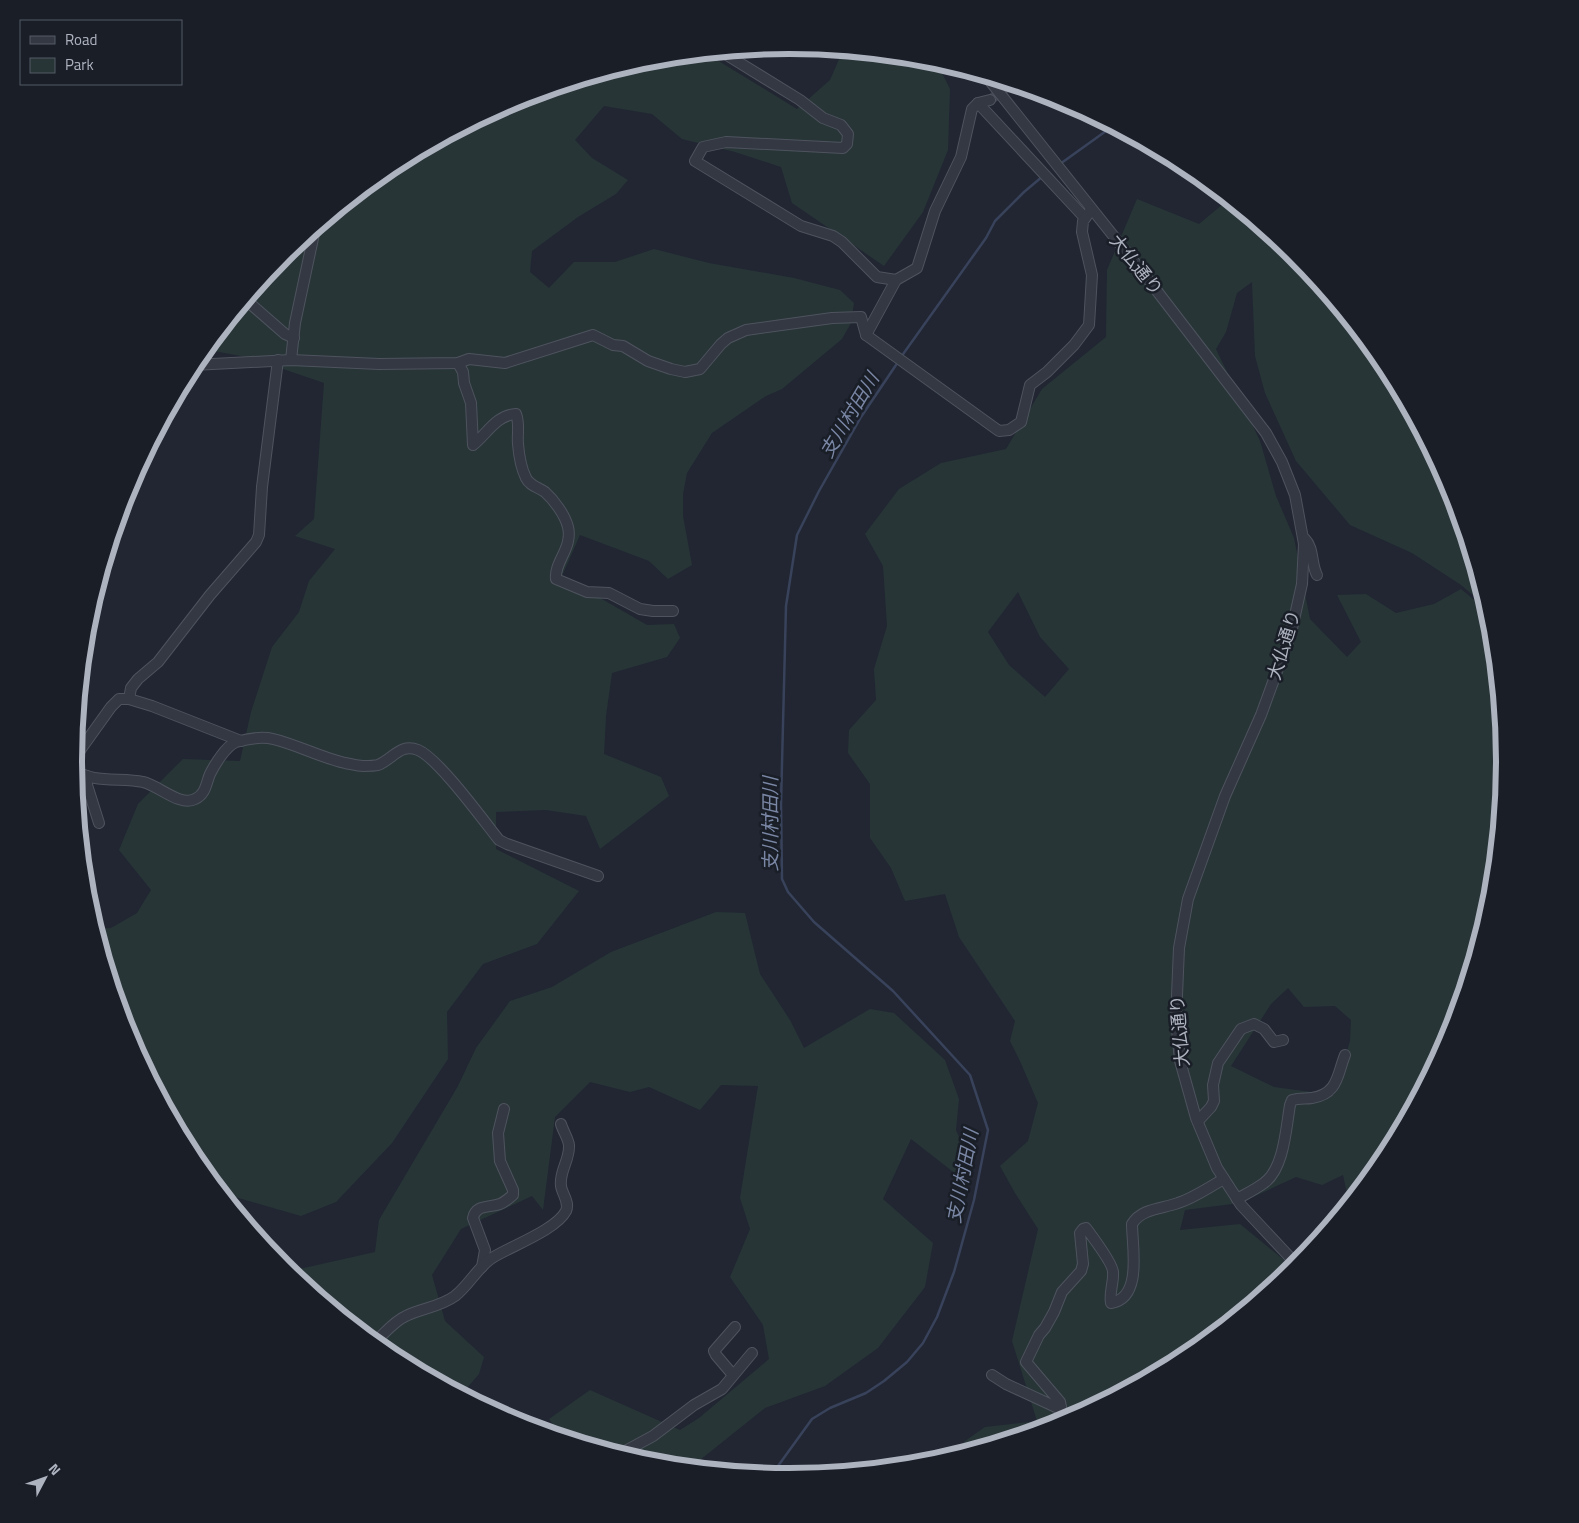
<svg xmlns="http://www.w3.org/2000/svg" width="1579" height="1523" viewBox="0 0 1579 1523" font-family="'Titillium Web','Noto Sans JP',sans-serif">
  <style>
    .green { fill: #273537; fill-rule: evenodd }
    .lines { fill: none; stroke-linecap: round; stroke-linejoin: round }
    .stream { stroke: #38425a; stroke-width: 2.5 }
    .minor-tunnel { stroke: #3d424e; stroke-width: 10; stroke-dasharray: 10 5; stroke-linecap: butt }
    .minor-casing { stroke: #4e535e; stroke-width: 12 }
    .minor { stroke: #343843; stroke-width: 10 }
    .labels { text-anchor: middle; stroke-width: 5; stroke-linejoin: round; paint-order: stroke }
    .street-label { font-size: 18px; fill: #aeb3c0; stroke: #191e27 }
    .water-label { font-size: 19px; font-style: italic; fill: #7a87a5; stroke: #191e27 }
    .rim { fill: none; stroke: #aeb3c0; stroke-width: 6 }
  </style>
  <rect width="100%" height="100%" fill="#212632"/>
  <g class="green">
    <polygon points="843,50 936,61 950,89 948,150 923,212 884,266 792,203 781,167 735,152 682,139 652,114 604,106 575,140 592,158 628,180 616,194 578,217 532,251 530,272 549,288 574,262 615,262 654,249 709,263 794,278 840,290 854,303 851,323 842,339 782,389 766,396 712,433 687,473 683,494 683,516 692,565 668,579 649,561 580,535 562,576 647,625 674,624 680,638 667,657 612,673 606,716 604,754 661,777 669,796 600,849 586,816 546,810 496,812 496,849 579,891 537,944 483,964 447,1012 448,1059 392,1143 336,1202 301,1216 221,1193 194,1159 127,1035 95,929 111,928 137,913 151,890 119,850 138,804 183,759 240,761 251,712 272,647 299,612 309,581 335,549 295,536 314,519 324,383 251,358 209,350 207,347 283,255 392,166 516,99 650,59 703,54 717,60 797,109 830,80"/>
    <path d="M 1137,199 L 1199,224 L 1229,199 L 1296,255 L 1385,364 L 1452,488 L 1488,608 L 1461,585 L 1412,553 L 1350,525 L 1296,461 L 1265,393 L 1255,356 L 1252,282 L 1237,293 L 1226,332 L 1216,349 L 1260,441 L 1276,496 L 1294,538 L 1310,619 L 1347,657 L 1361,642 L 1337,595 L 1366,594 L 1396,613 L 1434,604 L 1461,589 L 1490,613 L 1492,622 L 1506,762 L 1492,902 L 1451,1036 L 1385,1160 L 1345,1208 L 1348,1198 L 1343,1175 L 1322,1185 L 1296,1177 L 1240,1203 L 1185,1210 L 1180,1230 L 1240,1224 L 1295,1269 L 1187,1357 L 1063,1424 L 946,1459 L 951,1451 L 985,1427 L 1037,1421 L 1012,1341 L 1038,1229 L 1015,1193 L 1000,1166 L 1028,1141 L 1038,1103 L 1020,1061 L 1010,1041 L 1015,1021 L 959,937 L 945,894 L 905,901 L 891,868 L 870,838 L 870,784 L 848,753 L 849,730 L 876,700 L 874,669 L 887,626 L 883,566 L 865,534 L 899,489 L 941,463 L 1006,449 L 1042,389 L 1106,337 L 1107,270 ZM 1018,592 L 1040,637 L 1069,669 L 1045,697 L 1009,665 L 988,632 ZM 1288,988 L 1304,1007 L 1335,1006 L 1351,1020 L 1350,1041 L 1334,1095 L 1274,1087 L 1231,1066 L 1271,1004 Z"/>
    <polygon points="716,912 745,913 760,974 790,1020 804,1048 870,1009 894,1013 945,1060 959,1099 956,1130 969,1161 961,1178 911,1139 883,1199 933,1243 925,1287 878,1348 825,1386 765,1408 690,1468 649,1464 563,1438 549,1419 590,1390 680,1430 699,1418 769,1359 763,1325 730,1277 750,1229 740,1198 758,1086 721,1085 700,1110 649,1087 630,1092 590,1082 555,1117 543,1210 532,1196 461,1229 432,1275 445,1321 484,1357 479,1374 461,1395 391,1357 285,1269 295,1270 375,1252 379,1220 458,1086 476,1048 510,1001 552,987 611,952"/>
  </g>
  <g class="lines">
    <g class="stream">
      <polyline points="1060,164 1113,126"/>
      <polyline points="901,357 986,238 995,221 1024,192 1043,176"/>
      <polyline points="774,1476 778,1466 812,1419 830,1408 866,1393 884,1381 907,1362 923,1343 937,1317 954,1272 974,1200 988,1130 970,1075 893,991 814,922 788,892 782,879 781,804 786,606 797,535 819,491 861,417 898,362"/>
    </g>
    <polyline class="minor-tunnel" points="990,100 1011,84"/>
    <g class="minor-casing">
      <g id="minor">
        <polyline points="722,52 800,100 823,118 841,125 848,134 847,144 843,148 726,142 703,147 695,161 801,226 833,236 842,242 877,277 896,280"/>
        <polyline points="986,76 1147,278 1266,433 1282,462 1295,495 1304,544 1302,584 1291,633 1261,715 1225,796 1188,899 1179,948 1176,1019 1180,1061 1196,1118 1217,1168 1241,1205 1298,1266"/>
        <polyline points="978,103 1085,218"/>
        <polyline points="246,300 285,334 294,338"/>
        <polyline points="866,335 896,280 917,268 935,211 961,157 972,109 978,103 990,100"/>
        <polyline points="291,360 295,323 315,229"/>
        <path d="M 458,363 L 463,372 L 464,383 L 471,403 L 473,445 C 487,434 496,415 516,414 C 520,424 517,434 518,444 C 519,456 521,468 526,478 C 530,486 538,487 545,492 C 554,500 565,515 568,527 C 573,548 554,562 556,579 L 587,592 L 609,593 L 640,609 L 653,611 L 673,611"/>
        <polyline points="193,365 291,360 379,364 458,363 469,359 505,363 593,335 613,345 623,346 648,361 671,369 685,372 700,369 721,344 728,338 746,330 832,318 861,317 866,335 999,431 1009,430 1021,422 1030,385 1047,372 1074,345 1089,325 1092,275 1082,232 1083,221 1091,210"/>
        <path d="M 1305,539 C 1314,548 1311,564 1317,575"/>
        <polyline points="129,699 131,688 138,679 158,662 210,595 256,542 259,535 262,487 278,360"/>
        <polyline points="73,760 111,707 119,699 129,699 152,706 241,741"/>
        <path d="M 74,769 C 91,784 122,777 143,782 C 158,785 180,807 195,799 C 206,794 206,783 210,774 C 215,764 226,746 236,742 C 247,739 261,736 273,739 C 298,745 319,757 345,763 C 351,764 357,766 363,766 C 368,766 374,766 378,765 C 393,759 400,743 418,750 C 438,758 483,820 499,840 L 507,844 L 598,876"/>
        <polyline points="87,776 87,785 99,823"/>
        <polyline points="1198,1121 1211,1107 1214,1101 1213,1085 1218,1063 1241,1029 1254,1024 1264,1029 1274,1042 1283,1040"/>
        <path d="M 1237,1199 C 1246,1194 1256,1189 1264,1183 C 1284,1169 1286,1128 1290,1105 L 1292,1100 C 1300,1098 1305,1099 1312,1098 C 1338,1094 1337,1075 1345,1055"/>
        <path d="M 482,1267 L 485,1250 L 473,1218 C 476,1204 489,1208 500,1204 C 505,1202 509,1198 513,1195 L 513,1190 L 500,1161 L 498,1133 L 504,1109"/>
        <path d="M 374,1343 C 384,1334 394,1321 406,1316 C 422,1308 440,1307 455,1296 C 469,1285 478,1267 492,1258 C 511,1246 556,1230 566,1211 C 570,1202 562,1194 561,1186 C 559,1171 570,1160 569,1145 C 568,1138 563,1131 561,1124"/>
        <polyline points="733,1375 716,1355 714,1351 735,1327"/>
        <path d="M 992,1375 L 1006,1384 L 1058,1408 L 1061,1407 L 1060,1402 L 1026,1362 L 1039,1335 L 1045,1328 L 1054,1312 L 1062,1292 L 1081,1271 L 1083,1264 L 1080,1233 L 1083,1229 L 1086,1228 C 1092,1236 1113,1264 1113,1272 C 1114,1282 1109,1292 1111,1303 C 1143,1298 1132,1246 1132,1224 C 1142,1208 1162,1209 1178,1203 C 1194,1198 1209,1187 1224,1179"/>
        <polyline points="618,1455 653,1436 694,1405 722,1389 752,1353"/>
      </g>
    </g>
    <use href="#minor" class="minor"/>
  </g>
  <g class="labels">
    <g class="street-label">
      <text transform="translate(1136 265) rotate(51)" y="6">大仏通り</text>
      <text transform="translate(1284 645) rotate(-73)" y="6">大仏通り</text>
      <text transform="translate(1180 1031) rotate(-95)" y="6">大仏通り</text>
    </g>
    <g class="water-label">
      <text transform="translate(849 415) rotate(-59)" y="7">支川村田川</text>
      <text transform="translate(770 824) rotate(-90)" y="7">支川村田川</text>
      <text transform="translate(962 1176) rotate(-79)" y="7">支川村田川</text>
    </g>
  </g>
  <path d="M0 0H1579V1523H0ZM82 761a707 707 0 1 1 1414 0a707 707 0 1 1-1414 0Z" fill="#191e27" fill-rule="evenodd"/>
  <path class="rim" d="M82 761a707 707 0 1 1 1414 0a707 707 0 1 1-1414 0Z"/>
  <rect x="20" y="20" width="162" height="65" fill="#191e27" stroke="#555a64"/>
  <rect x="30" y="36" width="25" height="8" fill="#343843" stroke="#555a64"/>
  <text x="65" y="45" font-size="15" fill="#aeb3c0">Road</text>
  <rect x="30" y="58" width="25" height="15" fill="#273537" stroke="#555a64"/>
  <text x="65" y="70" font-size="15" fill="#aeb3c0">Park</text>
  <g transform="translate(45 1478) rotate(49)" stroke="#191e27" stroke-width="4" paint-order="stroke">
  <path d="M0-4L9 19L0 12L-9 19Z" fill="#aeb3c0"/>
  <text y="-8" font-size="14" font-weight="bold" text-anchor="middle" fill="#aeb3c0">N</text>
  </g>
</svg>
